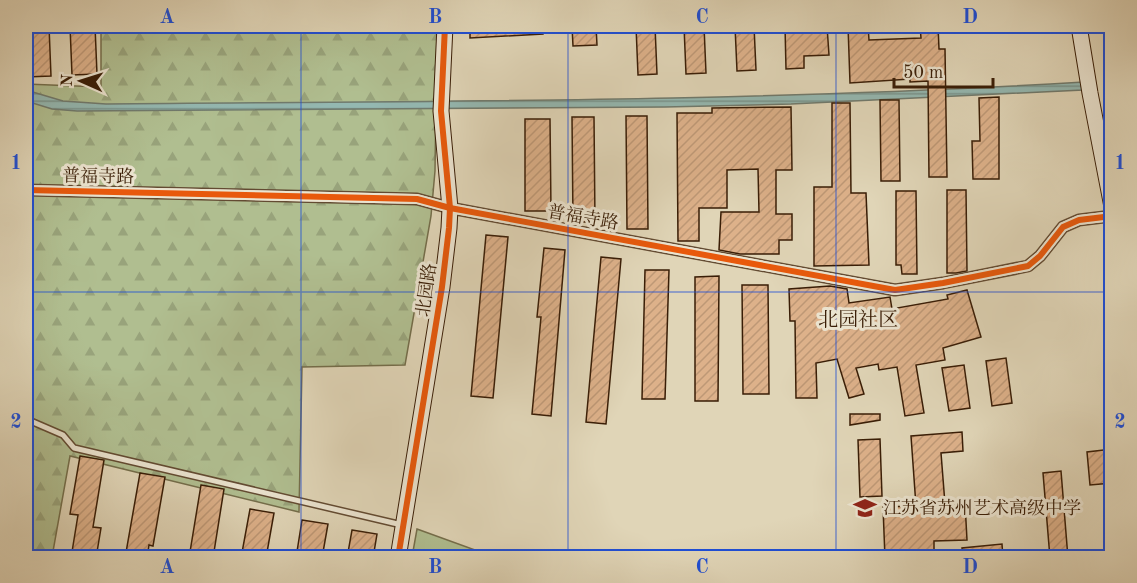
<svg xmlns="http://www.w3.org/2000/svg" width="1137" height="583" viewBox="0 0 1137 583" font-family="'Old Standard TT','Noto Serif SC',serif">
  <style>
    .green { fill: #b0be90; stroke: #746e4b; stroke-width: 1.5 }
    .forest { fill: url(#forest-firs); stroke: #746e4b; stroke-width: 1.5 }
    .water { fill: url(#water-rules); stroke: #707a6d; stroke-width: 1.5 }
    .building { fill: url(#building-hatch); stroke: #391d06; stroke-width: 1.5 }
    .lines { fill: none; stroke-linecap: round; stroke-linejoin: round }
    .lane-casing { stroke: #634b32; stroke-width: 8 }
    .street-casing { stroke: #634b32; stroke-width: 13 }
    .secondary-casing { stroke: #391d06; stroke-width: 17 }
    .lane { stroke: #ebe4d0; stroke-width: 5 }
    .street { stroke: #ebe4d0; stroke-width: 10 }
    .secondary { stroke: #ebe4d0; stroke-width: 15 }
    .cycleway-casing { stroke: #ebe4d0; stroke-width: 10 }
    .cycleway { stroke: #e8590c; stroke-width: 6 }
    .grid { fill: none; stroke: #1d4ed8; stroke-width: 1.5; stroke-opacity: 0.55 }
    .labels { text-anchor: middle; stroke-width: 6; stroke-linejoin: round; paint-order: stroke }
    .street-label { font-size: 18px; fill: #391d06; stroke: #ebe4d0 }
    .poi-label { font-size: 18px; fill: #391d06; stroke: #ebe4d0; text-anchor: start }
    .neighbourhood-label { font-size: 20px; fill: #391d06; stroke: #ebe4d0 }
    .neatline { fill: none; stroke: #1d4ed8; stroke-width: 2 }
    .grid-label { font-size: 20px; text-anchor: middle; font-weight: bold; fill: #1d4ed8 }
  </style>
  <defs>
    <pattern id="forest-firs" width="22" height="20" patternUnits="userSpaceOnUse" patternTransform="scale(1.5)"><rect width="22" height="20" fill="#b0be90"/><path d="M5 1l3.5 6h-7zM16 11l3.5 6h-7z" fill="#98a37b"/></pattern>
    <pattern id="water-rules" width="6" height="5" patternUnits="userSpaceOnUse" patternTransform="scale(1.5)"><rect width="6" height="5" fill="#94b8b1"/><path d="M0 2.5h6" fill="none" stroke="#7a958e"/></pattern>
    <pattern id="building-hatch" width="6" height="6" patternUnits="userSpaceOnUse" patternTransform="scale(1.5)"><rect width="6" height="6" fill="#ddb18a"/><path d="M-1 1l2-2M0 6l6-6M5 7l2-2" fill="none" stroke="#be9876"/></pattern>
  </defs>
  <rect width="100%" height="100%" fill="#e0d5b7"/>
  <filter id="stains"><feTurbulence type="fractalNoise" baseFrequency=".00333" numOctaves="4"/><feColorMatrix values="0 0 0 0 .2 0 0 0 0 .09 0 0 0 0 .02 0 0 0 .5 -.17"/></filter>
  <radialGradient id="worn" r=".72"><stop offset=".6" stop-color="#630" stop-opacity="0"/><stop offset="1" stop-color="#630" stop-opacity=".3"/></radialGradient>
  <polygon class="green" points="417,529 475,550 474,557 412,557"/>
  <polygon class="forest" points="101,26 437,26 435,171 431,216 405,365 302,367 299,512 70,456 52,557 26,557 26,84 101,87"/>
  <path class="water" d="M 1084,82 L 1083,90 L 791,104 L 665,107 L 77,111 L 52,109 L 26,101 L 26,90 L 63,101 L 106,104 C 432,101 758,102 1084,82 Z"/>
  <g class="building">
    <polygon points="26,26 49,26 51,76 26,77"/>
    <polygon points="70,26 95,26 97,74 72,75"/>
    <polygon points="470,26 543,26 543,34 470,38"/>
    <polygon points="572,26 596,26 597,45 573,46"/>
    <polygon points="636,26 655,26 657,74 638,75"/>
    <polygon points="684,26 704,26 706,73 686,74"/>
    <polygon points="735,26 754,26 756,70 737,71"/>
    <polygon points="785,26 827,26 829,55 804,56 804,68 786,69"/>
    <polygon points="848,26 868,26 869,40 921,38 920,26 938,26 939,49 945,49 947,177 929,177 928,81 910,82 910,79 850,83"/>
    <polygon points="999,97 999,179 973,179 972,141 980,141 979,98"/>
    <polygon points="880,100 899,100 900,181 881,181"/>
    <polygon points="832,103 850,103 851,193 866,193 869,265 814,266 814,187 832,187"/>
    <polygon points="791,107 792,170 776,170 776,214 792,214 792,240 779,240 779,254 740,254 719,250 721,212 759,212 758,169 727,170 727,208 699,208 699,241 678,241 677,113 712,113 712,108"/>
    <polygon points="626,116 647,116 648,229 627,229"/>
    <polygon points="572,117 594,117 595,222 573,222"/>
    <polygon points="525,119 550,119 551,211 525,211"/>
    <polygon points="947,190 966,190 967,271 956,273 947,273"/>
    <polygon points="896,191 916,191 917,274 902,274 901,265 896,265"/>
    <polygon points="486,235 508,237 493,398 471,396"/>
    <polygon points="544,248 565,250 551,416 532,414 541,317 537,317"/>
    <polygon points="601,257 621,259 606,424 586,422"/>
    <polygon points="645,270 669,270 665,399 642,399"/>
    <polygon points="719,276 718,401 695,401 695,277"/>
    <polygon points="742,285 768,285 769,394 743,394"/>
    <polygon points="830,286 847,289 849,303 890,297 892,309 948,299 947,295 967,290 981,337 943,348 945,360 916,365 924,413 905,416 897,367 879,370 878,364 856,368 864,394 849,398 837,359 816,363 817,398 796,398 795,321 790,321 789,289"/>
    <polygon points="1006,358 1012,403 992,406 986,361"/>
    <polygon points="964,365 970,408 949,411 942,368"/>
    <polygon points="850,414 880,414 880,420 850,425"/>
    <polygon points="962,432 963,451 941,453 945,504 965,503 967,540 934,541 934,558 885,558 883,507 916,506 911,436"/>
    <polygon points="880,439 882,496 860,497 858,440"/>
    <polygon points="1112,449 1112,483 1090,485 1087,452"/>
    <polygon points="80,456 104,460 93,527 101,528 96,558 71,558 78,515 70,514"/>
    <polygon points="1061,471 1068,558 1050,558 1043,473"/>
    <polygon points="140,473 165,477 153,546 149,545 147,558 125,558"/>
    <polygon points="201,485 224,489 213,558 189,558"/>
    <polygon points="250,509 274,513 266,558 241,558"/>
    <polygon points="302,520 328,524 322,558 296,558"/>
    <polygon points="352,530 377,534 373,558 347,558"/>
    <polygon points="1002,544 1003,558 963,558 962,548"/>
  </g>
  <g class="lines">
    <g class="lane-casing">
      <polyline id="lane" points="26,419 63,435 74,448 402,525"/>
    </g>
    <g class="street-casing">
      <polyline id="street" points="26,190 417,199 450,208 895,290 943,283 1028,266 1040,256 1063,227 1079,220 1112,216"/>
    </g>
    <g class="secondary-casing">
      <g id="secondary">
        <polyline points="1079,26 1090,93 1112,207"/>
        <polyline points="398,558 442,287 449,228 450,208 441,111 445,26"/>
      </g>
    </g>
    <use href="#lane" class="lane"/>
    <use href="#street" class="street"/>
    <use href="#secondary" class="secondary"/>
    <g class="cycleway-casing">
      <g id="cycleway">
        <polyline points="26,190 417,199 450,208 895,290 943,283 1028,266 1040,256 1063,227 1079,220 1112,216"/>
        <polyline points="398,558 442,287 449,228 450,208 441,111 445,26"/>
      </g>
    </g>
    <use href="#cycleway" class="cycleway"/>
  </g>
  <path class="grid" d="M 301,26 L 301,558M 568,26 L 568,558M 836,26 L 836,558M 26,292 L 1112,292"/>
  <defs>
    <g id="school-bare" transform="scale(1.8)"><path d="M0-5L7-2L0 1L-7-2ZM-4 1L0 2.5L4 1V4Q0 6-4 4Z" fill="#8f2418" stroke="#ebe4d0" stroke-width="2.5" paint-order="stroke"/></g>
  </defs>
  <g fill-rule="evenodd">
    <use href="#school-bare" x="865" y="508"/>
  </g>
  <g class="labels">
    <g class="street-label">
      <text transform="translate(98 176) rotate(1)" y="6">普福寺路</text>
      <text transform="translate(583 217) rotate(10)" y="6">普福寺路</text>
      <text transform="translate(426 290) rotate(-82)" y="6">北园路</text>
    </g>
    <g class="poi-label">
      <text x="883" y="514">江苏省苏州艺术高级中学</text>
    </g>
    <g class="neighbourhood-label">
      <text x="858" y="326">北园社区</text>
    </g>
  </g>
  <rect width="1137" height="583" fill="none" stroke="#e0d5b7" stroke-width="66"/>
  <g transform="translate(81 81) rotate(273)" stroke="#ebe4d0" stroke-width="4.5" paint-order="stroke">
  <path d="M0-4.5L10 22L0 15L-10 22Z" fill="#391d06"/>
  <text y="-9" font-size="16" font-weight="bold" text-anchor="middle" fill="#391d06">N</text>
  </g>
  <path d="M894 78v9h99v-9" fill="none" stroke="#391d06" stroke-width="3"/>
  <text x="903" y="78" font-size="18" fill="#391d06" stroke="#ebe4d0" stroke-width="4.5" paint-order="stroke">50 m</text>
  <rect x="33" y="33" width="1071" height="517" class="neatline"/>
  <g class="grid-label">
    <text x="167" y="23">A</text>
    <text x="435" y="23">B</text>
    <text x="702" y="23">C</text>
    <text x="970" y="23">D</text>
    <text x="16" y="169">1</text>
    <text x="1120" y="169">1</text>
    <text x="16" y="428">2</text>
    <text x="1120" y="428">2</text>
    <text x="167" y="573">A</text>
    <text x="435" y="573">B</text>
    <text x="702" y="573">C</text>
    <text x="970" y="573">D</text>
  </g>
  <rect width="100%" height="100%" filter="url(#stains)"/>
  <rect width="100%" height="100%" fill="url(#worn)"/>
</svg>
